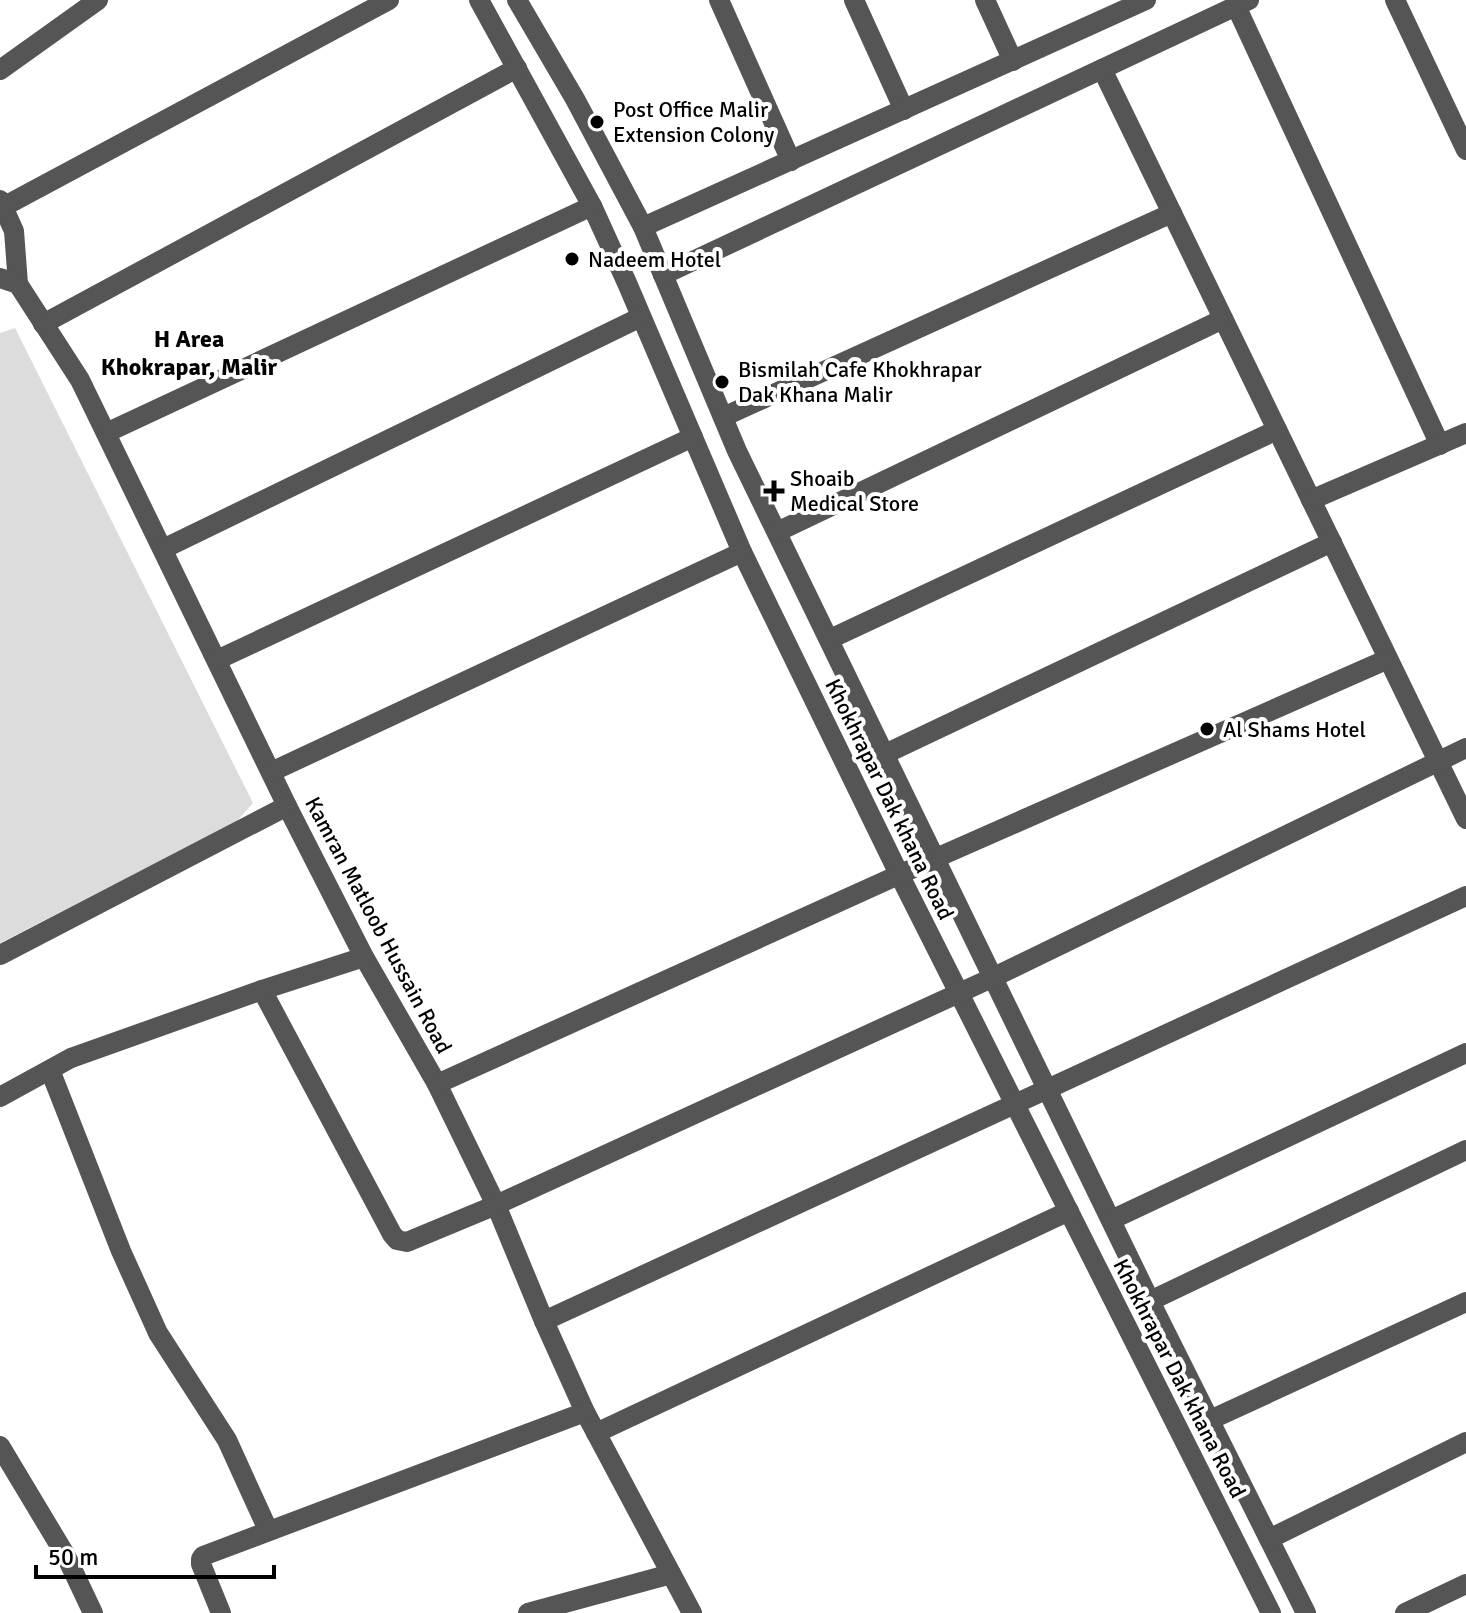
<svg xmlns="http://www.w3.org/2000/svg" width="1466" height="1613" viewBox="0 0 1466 1613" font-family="Signika,sans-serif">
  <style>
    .green { fill: #dcdcdc }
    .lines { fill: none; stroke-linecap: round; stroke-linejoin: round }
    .minor { stroke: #555; stroke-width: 20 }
    .poi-dot { fill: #000; stroke: #fff; stroke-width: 3 }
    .labels { text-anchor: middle; stroke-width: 8; stroke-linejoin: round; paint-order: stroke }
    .poi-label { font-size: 22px; fill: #000; stroke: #fff; text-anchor: start }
    .street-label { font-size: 22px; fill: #000; stroke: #fff }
    .neighbourhood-label { font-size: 24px; font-weight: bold; fill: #000; stroke: #fff }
  </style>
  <rect width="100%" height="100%" fill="#fff"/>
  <polygon class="green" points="15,328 253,803 236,822 0,943 0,333"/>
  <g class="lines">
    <g class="minor">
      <polyline points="479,0 592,206 627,283 742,552 899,874 1271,1613"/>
      <polyline points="517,0 575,99 643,227 737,451 1150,1301 1306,1613"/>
      <polyline points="719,0 791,161"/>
      <polyline points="854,0 904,110"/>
      <polyline points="985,0 1013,61"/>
      <polyline points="1395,0 1466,150"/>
      <polyline points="1236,6 1440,445"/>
      <polyline points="1102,69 1466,819"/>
      <polyline points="0,70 98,0"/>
      <polyline points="0,200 14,231 18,284"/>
      <polyline points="3,207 389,0"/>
      <polyline points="643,227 1146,0"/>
      <polyline points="663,275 1249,0"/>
      <polyline points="0,278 18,284 80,380 287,806 364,957 437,1084 496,1205 544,1321 585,1412 692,1613"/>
      <polyline points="43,324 517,68"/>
      <polyline points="723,417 1172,213"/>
      <polyline points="106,433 592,206"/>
      <polyline points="1311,500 1466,433"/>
      <polyline points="777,532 1223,319"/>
      <polyline points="163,549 641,317"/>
      <polyline points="830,639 1277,430"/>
      <polyline points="217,660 693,437"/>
      <polyline points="885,754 1332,542"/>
      <polyline points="271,772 742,552"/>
      <polyline points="0,955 287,806"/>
      <polyline points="262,990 392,1234 397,1240 407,1242 496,1205 994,977 1466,748"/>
      <polyline points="50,1070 121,1251 158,1333 227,1440 268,1530"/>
      <polyline points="437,1084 936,858 1388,659"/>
      <polyline points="0,1097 71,1058 262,990 364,957"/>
      <polyline points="1111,1220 1466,1053"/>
      <polyline points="1150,1301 1466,1150"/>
      <polyline points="544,1321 1466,896"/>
      <polyline points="1210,1420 1466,1302"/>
      <polyline points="596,1433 1069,1211"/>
      <polyline points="0,1446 66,1556 93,1613"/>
      <polyline points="1269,1539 1466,1442"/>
      <polyline points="221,1613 201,1564 201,1559 203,1556 585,1412"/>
      <polyline points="528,1613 671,1574"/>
      <polyline points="1405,1613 1466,1584"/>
    </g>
  </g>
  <g class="poi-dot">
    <circle cx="597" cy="122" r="8"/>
    <circle cx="572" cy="259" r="8"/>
    <circle cx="722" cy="382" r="8"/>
    <path d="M770 479h8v8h8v8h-8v8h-8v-8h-8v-8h8z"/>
    <circle cx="1207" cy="729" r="8"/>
  </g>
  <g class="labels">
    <g class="poi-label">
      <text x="613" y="117">Post Office Malir<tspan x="613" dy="25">Extension Colony</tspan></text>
      <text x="588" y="267">Nadeem Hotel</text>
      <text x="738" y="377">Bismilah Cafe Khokhrapar<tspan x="738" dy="25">Dak Khana Malir</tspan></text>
      <text x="790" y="486">Shoaib<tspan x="790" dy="25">Medical Store</tspan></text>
      <text x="1223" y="737">Al Shams Hotel</text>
    </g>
    <g class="street-label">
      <text transform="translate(890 799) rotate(64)" y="8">Khokhrapar Dak khana Road</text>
      <text transform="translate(379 925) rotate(62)" y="8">Kamran Matloob Hussain Road</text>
      <text transform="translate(1180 1378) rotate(63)" y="8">Khokhrapar Dak khana Road</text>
    </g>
    <g class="neighbourhood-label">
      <text x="189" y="347">H Area<tspan x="189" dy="28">Khokrapar, Malir</tspan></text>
    </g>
  </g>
  <path d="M36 1565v12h238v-12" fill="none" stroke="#000000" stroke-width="4"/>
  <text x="48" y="1565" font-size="24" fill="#000000" stroke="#ffffff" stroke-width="6" paint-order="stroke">50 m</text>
</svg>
